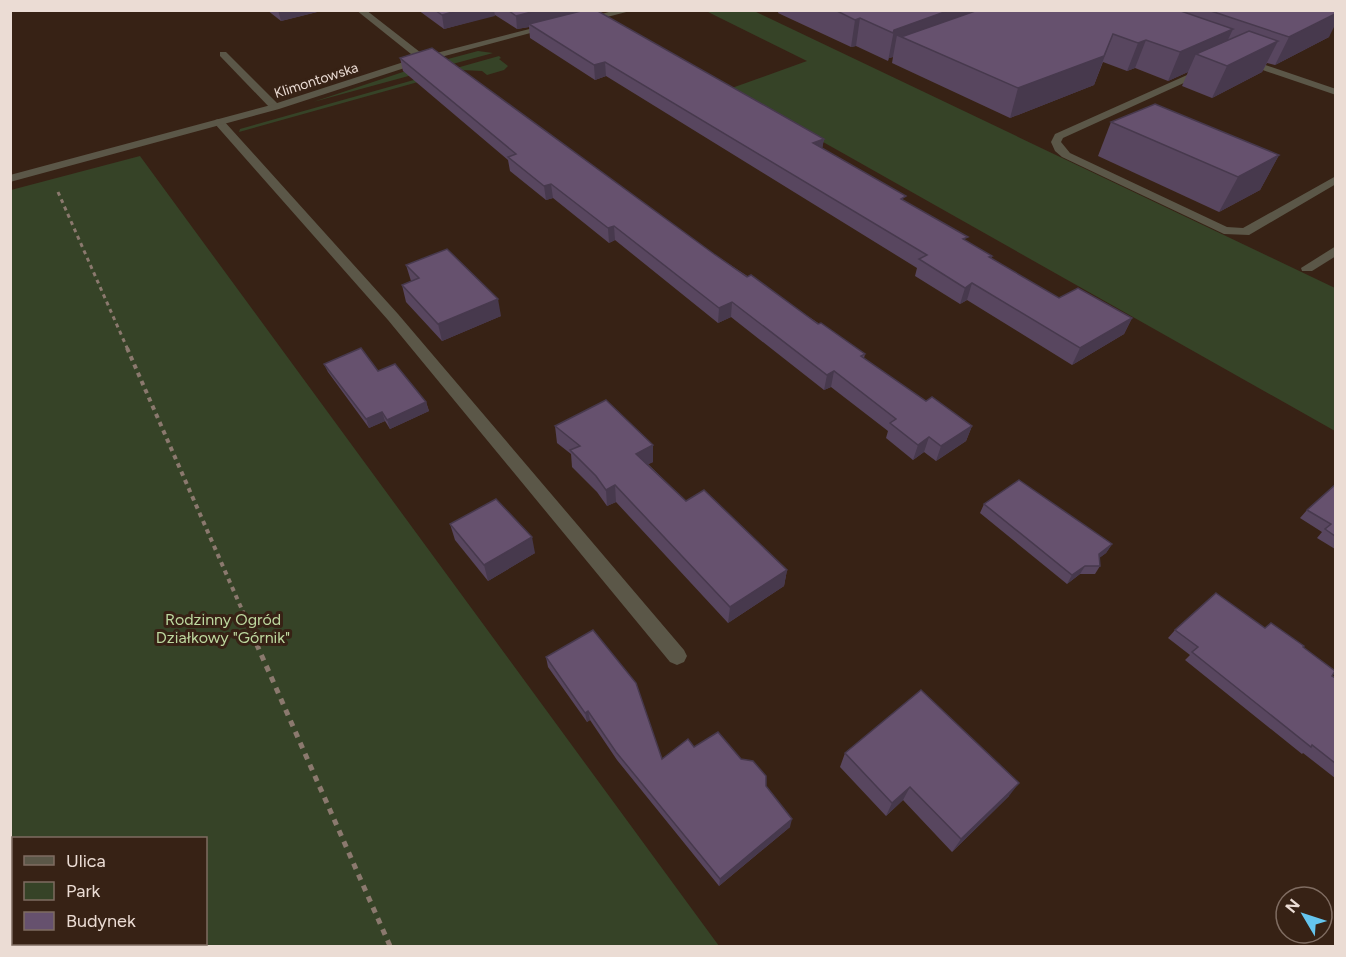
<svg xmlns="http://www.w3.org/2000/svg" width="1346" height="957" viewBox="0 0 1346 957" font-family="Figtree,sans-serif">
  <style>
    .green { fill: #364327; fill-rule: evenodd }
    .lines { fill: none; stroke-linecap: round; stroke-linejoin: round }
    .path-far2 { stroke: #8b796e; stroke-width: 3; stroke-dasharray: 4 4; stroke-linecap: butt }
    .path-far1 { stroke: #8b796e; stroke-width: 4; stroke-dasharray: 4.5 4.5; stroke-linecap: butt }
    .path { stroke: #8b796e; stroke-width: 5; stroke-dasharray: 6 6; stroke-linecap: butt }
    .service { fill: #5b5748; fill-rule: evenodd }
    .minor { fill: #5b5748; fill-rule: evenodd }
    .wall { fill: #58465f }
    .shaded-wall { fill: #47394d }
    .building { fill: #66516e; stroke: #47394d; stroke-width: 1.5 }
    .labels { text-anchor: middle; stroke-width: 6; stroke-linejoin: round; paint-order: stroke }
    .far-street-label { font-size: 14px; fill: #ebdcd4; stroke: #372215 }
    .park-label { font-size: 16px; fill: #bdd89f; stroke: #372215 }
  </style>
  <rect width="100%" height="100%" fill="#372215"/>
  <g class="green">
    <polygon points="706,11 754,11 1335,288 1335,431 729,89 807,61"/>
    <polygon points="478,51 493,53 313,102 418,67"/>
    <polygon points="499,56 501,58 499,59 508,66 504,70 487,75 482,71 461,70 239,132 240,129"/>
    <path d="M 140,156 L 719,946 L 11,946 L 11,190 ZM 206,838 L 206,944 L 14,944 L 14,838 Z"/>
  </g>
  <g class="lines">
    <polyline class="path-far2" points="58,192 128,350"/>
    <polyline class="path-far1" points="127,348 243,612"/>
    <polyline class="path" points="242,611 390,946"/>
    <g class="service">
      <polygon points="220,52 226,52 279,105 279,109 271,109 220,56"/>
      <polygon points="1242,59 1248,59 1336,89 1336,95 1242,63"/>
      <polygon points="1205,67 1208,68 1208,72 1063,138 1061,142 1070,153 1227,227 1243,228 1336,176 1336,184 1249,235 1224,234 1062,157 1055,151 1051,142 1055,134"/>
      <polygon points="219,119 223,120 398,314 684,650 687,656 684,662 677,665 670,662 388,320 215,124 215,120"/>
      <polygon points="1336,246 1336,256 1312,271 1302,271 1301,268"/>
    </g>
    <g class="minor">
      <polygon points="356,10 366,10 425,56 549,24 553,27 426,61 279,109 10,182 10,175 271,105 416,58"/>
      <polygon points="616,10 634,10 584,23 580,20"/>
    </g>
  </g>
  <g class="wall">
    <polygon points="267,10 325,10 281,21"/>
    <polygon points="418,10 581,10 581,11 824,139 822,148 966,241 992,256 991,259 1059,298 1132,318 1124,334 1072,365 967,300 960,304 915,276 917,268 606,76 595,80 530,38 529,27 517,29 495,15 444,29"/>
    <polygon points="779,10 1335,10 1329,37 1275,65 1267,63 1262,72 1212,98 1182,86 1188,72 1168,81 1135,68 1127,71 1103,62 1094,85 1010,118 892,63 893,57 889,58 888,61 856,46 851,47 778,13"/>
    <polygon points="400,58 714,254 865,354 864,358 926,401 972,426 966,441 936,461 924,452 913,460 886,438 888,431 831,387 824,390 731,317 718,323 615,240 609,243 553,198 546,200 510,171 508,160 403,71"/>
    <polygon points="1111,122 1279,155 1260,190 1219,212 1098,156"/>
    <polygon points="406,265 501,316 442,341 406,302 402,285 411,281"/>
    <polygon points="324,364 378,371 426,402 429,411 390,429 385,421 369,428 328,372"/>
    <polygon points="555,426 653,462 648,464 686,501 787,570 784,586 728,623 616,502 607,506 597,492 572,467 571,454 557,443"/>
    <polygon points="1335,485 1335,549 1317,538 1322,532 1300,518 1307,510"/>
    <polygon points="984,504 1112,544 1106,553 1099,558 1100,566 1095,574 1080,574 1067,584 980,513"/>
    <polygon points="450,524 535,553 488,581 455,540"/>
    <polygon points="1265,628 1303,647 1335,678 1335,778 1303,753 1302,754 1185,660 1190,655 1168,638 1175,630"/>
    <polygon points="546,657 662,759 694,747 741,759 766,786 790,827 719,886 617,760 590,720 587,722 548,667"/>
    <polygon points="845,753 1009,796 952,852 903,800 886,816 840,767"/>
  </g>
  <g class="shaded-wall">
    <polygon points="278,10 325,10 281,21"/>
    <polygon points="459,10 494,10 495,16 444,29 442,15"/>
    <polygon points="539,10 581,10 581,15 529,24 529,27 517,29 516,16"/>
    <polygon points="950,10 1020,10 922,46 897,35 893,57 889,58 888,61 894,30"/>
    <polygon points="1335,14 1335,25 1329,37 1275,65 1289,37"/>
    <polygon points="860,18 856,46 851,47 855,20"/>
    <polygon points="1233,29 1220,57 1196,54 1188,72 1168,81 1180,52"/>
    <polygon points="1113,34 1094,85 1010,118 1018,88"/>
    <polygon points="1146,40 1135,68 1127,71 1138,43"/>
    <polygon points="1278,41 1262,72 1212,98 1227,66"/>
    <polygon points="605,62 606,76 595,80 594,65"/>
    <polygon points="824,139 821,155 813,143"/>
    <polygon points="1279,155 1260,190 1219,212 1238,177"/>
    <polygon points="551,184 553,198 546,200 544,186"/>
    <polygon points="614,226 615,240 609,243 608,228"/>
    <polygon points="972,283 967,300 960,304 965,288"/>
    <polygon points="498,299 501,316 442,341 438,324"/>
    <polygon points="732,302 731,317 718,323 719,308"/>
    <polygon points="1132,318 1124,334 1072,365 1080,348"/>
    <polygon points="834,371 831,387 824,390 827,375"/>
    <polygon points="426,402 429,411 390,429 387,420"/>
    <polygon points="382,412 385,421 369,428 366,419"/>
    <polygon points="972,426 966,441 936,461 941,446"/>
    <polygon points="929,437 924,452 913,460 918,445"/>
    <polygon points="653,445 653,462 637,470 636,454"/>
    <polygon points="615,485 616,502 607,506 606,490"/>
    <polygon points="532,537 535,553 488,581 484,565"/>
    <polygon points="1112,544 1106,553 1094,562 1099,554"/>
    <polygon points="1085,566 1080,574 1067,584 1072,575"/>
    <polygon points="787,570 784,586 728,623 730,607"/>
    <polygon points="588,711 590,720 587,722 585,713"/>
    <polygon points="1019,783 1009,796 952,852 961,839"/>
    <polygon points="910,787 903,800 886,816 892,803"/>
    <polygon points="792,819 790,827 719,886 720,879"/>
  </g>
  <g class="building">
    <polygon points="435,10 459,10 442,15"/>
    <polygon points="508,10 539,10 516,16"/>
    <polygon points="585,10 596,10 824,139 813,143 906,196 901,199 968,237 963,239 992,256 989,257 1059,298 1078,288 1132,318 1080,348 972,283 965,288 919,259 927,255 605,62 594,65 529,24"/>
    <polygon points="835,10 950,10 894,30 893,33 860,18 855,20"/>
    <polygon points="978,10 1178,10 1233,29 1180,52 1146,40 1138,43 1113,34 1104,56 1018,88 897,35 904,36"/>
    <polygon points="1208,10 1335,10 1335,14 1289,37"/>
    <polygon points="1249,31 1278,41 1227,66 1196,54"/>
    <polygon points="432,48 714,254 747,277 751,275 818,324 821,323 865,354 861,356 926,401 932,397 972,426 941,446 929,437 918,445 890,423 896,419 834,371 827,375 732,302 719,308 614,226 608,228 551,184 544,186 508,157 516,154 400,58"/>
    <polygon points="1155,104 1279,155 1238,177 1111,122"/>
    <polygon points="447,249 498,299 438,324 402,285 419,278 406,265"/>
    <polygon points="361,348 378,371 395,364 426,402 387,420 382,412 366,419 324,364"/>
    <polygon points="606,400 653,445 636,454 686,501 704,490 787,570 730,607 615,485 606,490 596,476 570,450 580,446 555,426"/>
    <polygon points="1019,480 1112,544 1099,554 1100,566 1085,566 1072,575 984,504"/>
    <polygon points="1335,485 1335,536 1325,529 1331,524 1307,510"/>
    <polygon points="496,499 532,537 484,565 450,524"/>
    <polygon points="1216,593 1265,628 1271,623 1304,646 1303,647 1335,671 1332,676 1335,678 1335,763 1312,745 1311,747 1192,652 1198,647 1175,630"/>
    <polygon points="593,630 636,683 662,759 688,739 694,747 718,732 741,759 753,761 766,776 766,786 792,819 720,879 616,752 588,711 585,713 546,657"/>
    <polygon points="921,690 1019,783 961,839 910,787 892,803 845,753"/>
  </g>
  <g class="labels">
    <g class="far-street-label">
      <text transform="translate(316 80) rotate(-18)" y="5">Klimontowska</text>
    </g>
    <g class="park-label">
      <text x="223" y="625">Rodzinny Ogród<tspan x="223" dy="18">Działkowy "Górnik"</tspan></text>
    </g>
  </g>
  <rect width="1346" height="957" fill="none" stroke="#ebdcd4" stroke-width="24"/>
  <rect x="12" y="837" width="195" height="108" fill="#372215" stroke="#7f6c61" stroke-width="1.5"/>
  <rect x="24" y="856" width="30" height="9" fill="#5b5748" stroke="#7f6c61" stroke-width="1.5"/>
  <text x="66" y="867" font-size="18" fill="#ebdcd4">Ulica</text>
  <rect x="24" y="882" width="30" height="18" fill="#364327" stroke="#7f6c61" stroke-width="1.5"/>
  <text x="66" y="897" font-size="18" fill="#ebdcd4">Park</text>
  <rect x="24" y="912" width="30" height="18" fill="#66516e" stroke="#7f6c61" stroke-width="1.5"/>
  <text x="66" y="927" font-size="18" fill="#ebdcd4">Budynek</text>
  <g transform="translate(1304 915) rotate(309)"><circle r="28" fill="#372215" stroke="#7f6c61" stroke-width="1.5"/>
  <path d="M0-4.5L10 22L0 15L-10 22Z" fill="#65c5ee"/>
  <text y="-9" font-size="16" font-weight="bold" text-anchor="middle" fill="#ebdcd4">N</text>
  </g>
</svg>
